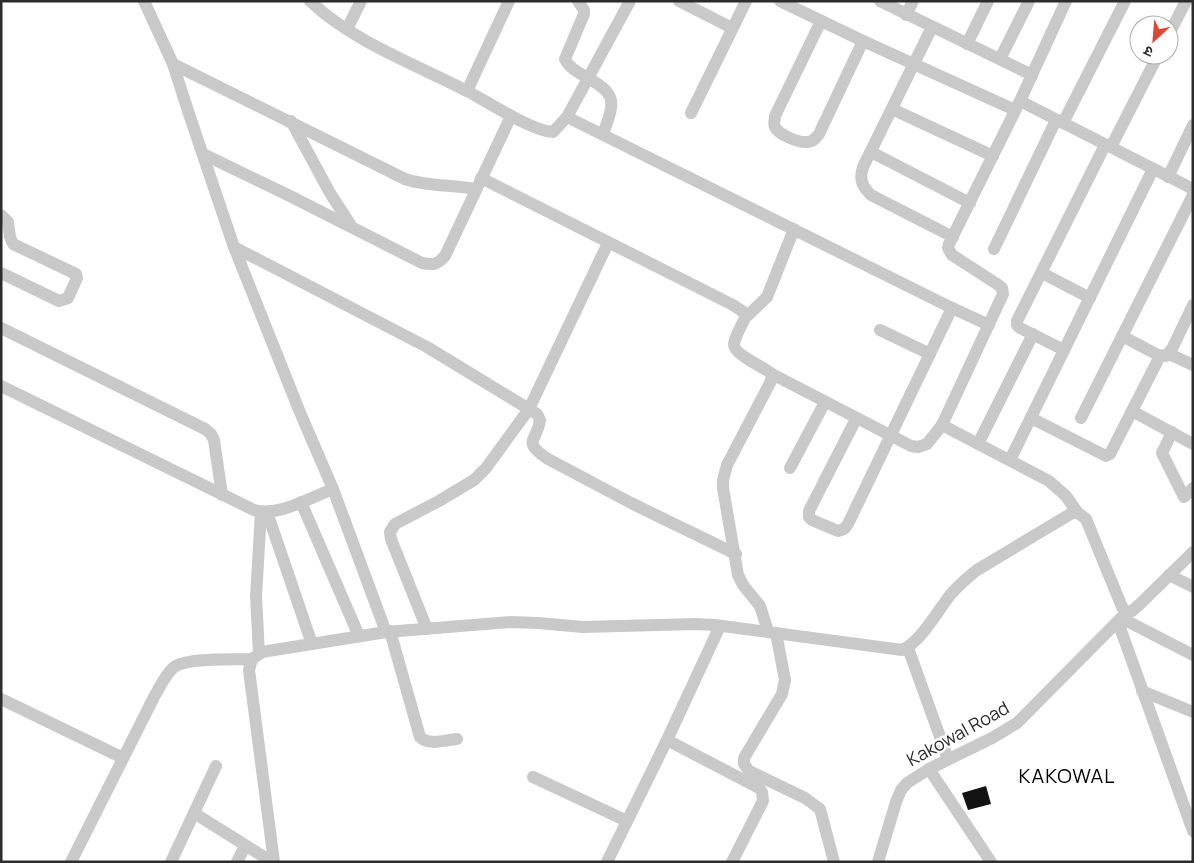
<svg xmlns="http://www.w3.org/2000/svg" width="1194" height="863" viewBox="0 0 1194 863" font-family="Manrope,'Noto Sans Devanagari',sans-serif">
  <style>
    .building { fill: #131313 }
    .lines { fill: none; stroke-linecap: round; stroke-linejoin: round }
    .minor { stroke: #c9c9c9; stroke-width: 12 }
    .labels { text-anchor: middle; stroke-width: 5; stroke-linejoin: round; paint-order: stroke }
    .street-label { font-size: 18px; fill: #2c2c2c; stroke: #fff }
    .quarter-label { font-size: 20px; letter-spacing: 1px; fill: #000; stroke: #fff }
  </style>
  <rect width="100%" height="100%" fill="#fff"/>
  <polygon class="building" points="986,786 991,804 968,810 962,793"/>
  <g class="lines">
    <g class="minor">
      <polyline points="144,1 173,64 188,111 234,247 299,410 333,489 386,632"/>
      <path d="M 310,1 C 353,42 415,64 467,91 C 488,102 532,131 553,132 L 567,117 L 630,1"/>
      <path d="M 578,1 L 584,10 L 584,14 L 565,59 C 573,78 616,82 611,108 C 610,116 606,126 603,134"/>
      <polyline points="679,1 732,28"/>
      <polyline points="780,1 863,41 1015,110"/>
      <polyline points="880,1 1032,75"/>
      <polyline points="906,15 913,1"/>
      <path d="M 821,21 L 775,116 C 775,120 773,124 775,127 C 779,135 799,143 807,142 C 813,142 816,138 819,134 L 863,41"/>
      <path d="M 932,27 L 863,167 C 859,180 862,186 871,195 L 953,237"/>
      <polyline points="347,29 361,1"/>
      <polyline points="1169,34 1186,1"/>
      <polyline points="967,44 988,1"/>
      <polyline points="1000,59 1029,1"/>
      <path d="M 173,64 L 405,179 C 425,186 453,185 475,189"/>
      <polyline points="467,91 509,1"/>
      <polyline points="1020,101 1193,189"/>
      <polyline points="892,109 993,156"/>
      <polyline points="691,113 746,1"/>
      <polyline points="567,117 952,308 989,325"/>
      <polyline points="291,121 330,193 352,227"/>
      <polyline points="1063,123 1125,1"/>
      <polyline points="1111,147 1158,55"/>
      <polyline points="871,152 970,203"/>
      <path d="M 203,154 L 288,195 L 422,263 C 433,265 437,265 445,256 L 511,116"/>
      <polyline points="1168,177 1193,125"/>
      <path d="M 481,178 L 733,305 L 745,313 L 745,318 C 742,325 735,336 734,344 C 733,354 764,367 772,374 L 771,381 L 727,465 L 723,480 L 723,488 L 738,575 L 743,585 L 760,606 L 768,631"/>
      <polyline points="1,215 8,222 10,237 13,244 76,274 77,278 68,298 59,301 1,273"/>
      <path d="M 234,247 L 427,347 L 529,409 L 537,414 L 540,420 C 537,442 521,441 548,459 L 633,504 L 736,554"/>
      <polyline points="994,249 1056,120"/>
      <polyline points="1042,273 1090,298"/>
      <polyline points="745,318 767,297 794,229"/>
      <polyline points="1,328 205,429 211,434 214,440 222,495"/>
      <polyline points="880,330 930,354"/>
      <polyline points="1122,336 1158,355 1166,356 1172,349 1193,305"/>
      <polyline points="1064,350 1020,328 1017,325 1017,321 1105,145"/>
      <polyline points="1169,354 1193,365"/>
      <polyline points="772,374 911,446 918,447 927,444 942,425 1003,294 1002,288 997,284 952,255 948,248 949,244 1020,101 1066,1"/>
      <path d="M 1,386 L 254,510 C 279,517 309,498 333,489"/>
      <polyline points="1132,411 1193,444"/>
      <polyline points="1031,418 1106,456 1110,454 1160,356"/>
      <polyline points="1081,418 1193,195"/>
      <polyline points="856,419 809,511 809,517 812,520 838,531 844,529 848,524 952,308"/>
      <polyline points="942,425 1049,481 1066,496 1077,512"/>
      <polyline points="1172,432 1162,453 1184,497 1193,488"/>
      <polyline points="978,444 1033,334"/>
      <polyline points="1010,460 1153,169"/>
      <polyline points="790,468 825,402"/>
      <polyline points="301,502 359,636"/>
      <polyline points="267,512 312,644"/>
      <polyline points="1169,575 1193,587"/>
      <polyline points="1121,618 1193,655"/>
      <polyline points="1118,622 1193,831"/>
      <polyline points="427,629 391,539 390,532 395,524 439,501 474,480 486,468 529,409 608,243"/>
      <path d="M 390,631 L 420,737 C 429,746 446,740 457,739"/>
      <polyline points="776,633 785,680 782,694 744,758 744,764 749,771 805,798 820,809 834,862"/>
      <polyline points="908,648 948,759"/>
      <polyline points="259,654 256,596 261,512"/>
      <polyline points="1142,691 1193,712"/>
      <polyline points="1,699 123,758"/>
      <polyline points="667,740 759,788 762,792 763,801 732,862"/>
      <polyline points="929,769 991,862"/>
      <polyline points="533,777 627,821"/>
      <polyline points="194,813 272,862"/>
      <path d="M 71,862 L 154,697 C 160,687 165,675 173,668 C 184,657 235,660 252,659"/>
      <polyline points="171,862 216,766"/>
      <polyline points="237,862 245,846"/>
      <path d="M 274,862 L 249,670 L 252,659 L 262,652 L 386,632 L 511,622 L 538,623 L 583,627 L 695,624 L 715,625 L 902,650 C 921,642 938,610 951,594 C 959,585 968,577 977,570 L 1072,513 L 1077,512 L 1086,519 L 1122,607 L 1127,612 L 1132,611 L 1141,603 L 1193,552"/>
      <polyline points="607,862 667,740 720,626"/>
      <polyline points="878,862 896,802 901,790 907,783 929,769 992,738 1017,723 1127,612"/>
    </g>
  </g>
  <g class="labels">
    <g class="street-label">
      <text transform="translate(958 734) rotate(-29)" y="6">Kakowal Road</text>
    </g>
    <g class="quarter-label">
      <text x="1067" y="783">KAKOWAL</text>
    </g>
  </g>
  <rect width="1194" height="863" fill="none" stroke="#2c2c2c" stroke-width="5"/>
  <g transform="translate(1154 40) rotate(206)"><circle r="24" fill="#ffffff" stroke="#ababab"/>
  <path d="M0-4L9 19L0 12L-9 19Z" fill="#dd4834"/>
  <text y="-8" font-size="14" font-weight="bold" text-anchor="middle" fill="#2c2c2c">उ</text>
  </g>
</svg>
